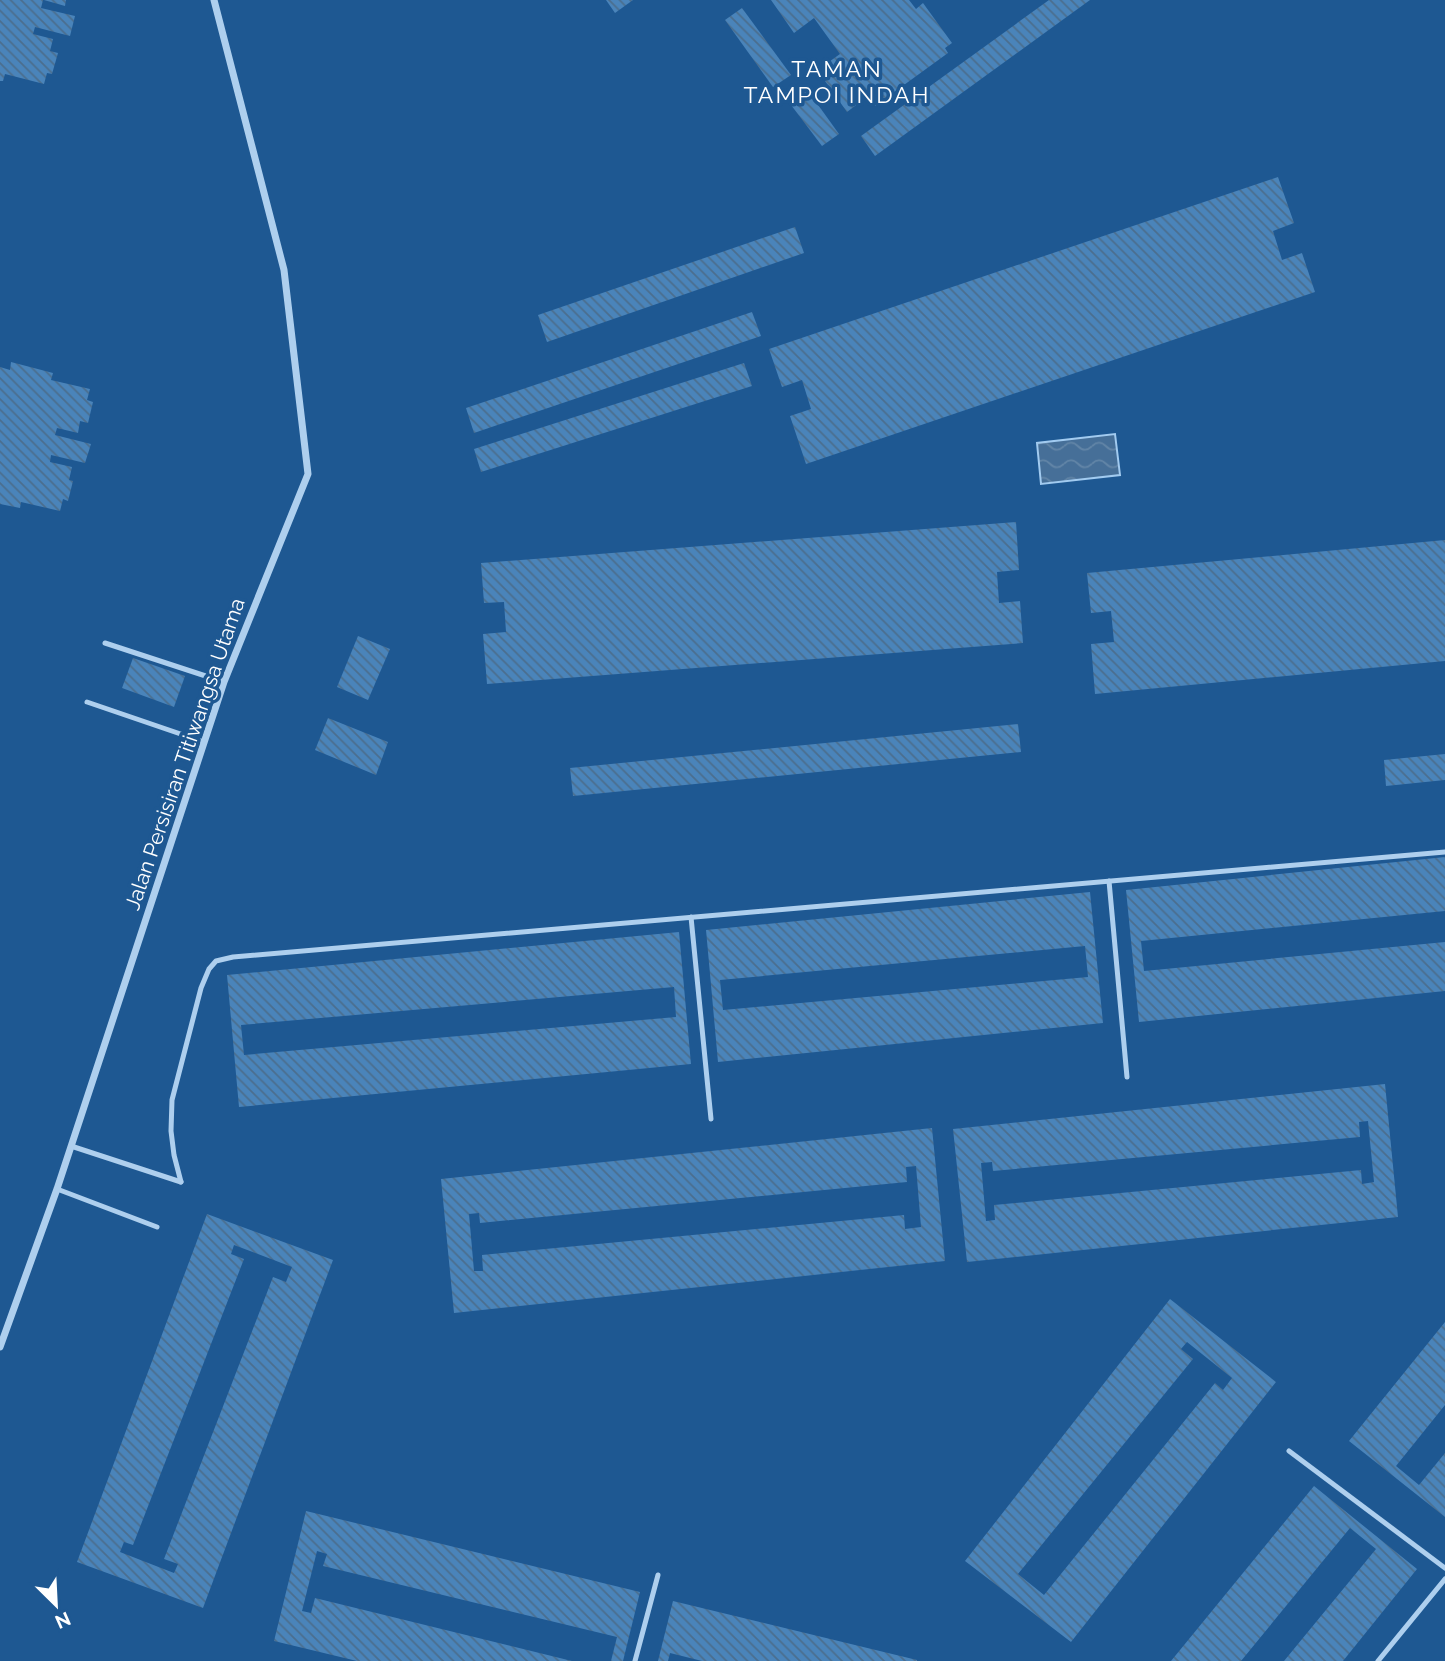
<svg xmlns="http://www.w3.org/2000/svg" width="1445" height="1661" viewBox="0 0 1445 1661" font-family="Raleway,sans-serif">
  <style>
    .water { fill: url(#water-waves); stroke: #a2cbf0; stroke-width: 2 }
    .building { fill: url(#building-back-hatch); fill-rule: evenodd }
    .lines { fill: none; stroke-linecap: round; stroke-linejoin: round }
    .service { stroke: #aecfee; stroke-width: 5 }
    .minor { stroke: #aecfee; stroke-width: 7 }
    .labels { text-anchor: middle; stroke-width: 7; stroke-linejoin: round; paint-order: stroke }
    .street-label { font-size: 21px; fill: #fff; stroke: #1e5892 }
    .neighbourhood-label { font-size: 23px; letter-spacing: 2px; fill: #fff; stroke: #1e5892 }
  </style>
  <defs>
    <pattern id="water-waves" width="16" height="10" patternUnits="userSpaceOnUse" patternTransform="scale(1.75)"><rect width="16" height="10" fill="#466f98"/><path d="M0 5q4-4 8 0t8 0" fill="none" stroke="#6285a7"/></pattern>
    <pattern id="building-back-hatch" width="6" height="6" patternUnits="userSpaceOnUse" patternTransform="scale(1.75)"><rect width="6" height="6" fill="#4a84ba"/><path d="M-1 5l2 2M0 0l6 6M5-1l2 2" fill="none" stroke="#4b6e8e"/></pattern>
  </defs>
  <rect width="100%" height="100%" fill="#1e5892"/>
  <polygon class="water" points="1115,434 1120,475 1041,484 1037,443"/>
  <g class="building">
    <polygon points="0,0 43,0 41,8 75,16 70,36 35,27 33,34 53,39 50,51 58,53 52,74 47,73 44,84 5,74 3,81 0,81"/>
    <polygon points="44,0 66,0 65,6"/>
    <polygon points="606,0 633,0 615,13"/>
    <polygon points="771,0 909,0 916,9 923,3 952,43 945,48 948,53 875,106 868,96 847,112 825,81 833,75 826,64 840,54 814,18 794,33"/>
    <polygon points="1049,0 1090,0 875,156 861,136"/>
    <polygon points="742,8 791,75 773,87 725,20"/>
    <polygon points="803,84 839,134 822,146 785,97"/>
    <polygon points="1278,177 1294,223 1273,231 1282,260 1302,253 1315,292 806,464 790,416 811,409 802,380 782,387 769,349"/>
    <polygon points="795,227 804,253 547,342 538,315"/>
    <polygon points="752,312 761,336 474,433 466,408"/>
    <polygon points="11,362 53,373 51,380 90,389 87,400 93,402 88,423 80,421 78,433 57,428 55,435 91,444 85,463 51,455 50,462 72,467 69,480 73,481 68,501 63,499 60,511 21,502 20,508 0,504 0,367 10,370"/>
    <polygon points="744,363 752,386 481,472 474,449"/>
    <polygon points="1016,522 1019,570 997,572 999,603 1020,601 1023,643 487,684 483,634 506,632 504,602 484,603 481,563"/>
    <polygon points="1445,540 1445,661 1095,694 1091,644 1114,642 1111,611 1091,613 1087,573"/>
    <polygon points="358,636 390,649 368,700 337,687"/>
    <polygon points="133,658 185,676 174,707 122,688"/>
    <polygon points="328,718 388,742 376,775 315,750"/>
    <polygon points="1018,724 1021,752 573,796 570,768"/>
    <polygon points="1445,754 1445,780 1386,786 1384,760"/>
    <polygon points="1445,857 1445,911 1141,941 1144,971 1445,942 1445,991 1139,1022 1126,890"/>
    <path d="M 1090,892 L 1103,1023 L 718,1062 L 706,930 ZM 1085,946 L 1088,977 L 723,1010 L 720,980 Z"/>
    <path d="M 679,932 L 691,1064 L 239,1107 L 227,975 ZM 674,987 L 676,1017 L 244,1055 L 241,1025 Z"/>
    <path d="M 1385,1084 L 1398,1217 L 967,1262 L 953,1129 ZM 1368,1121 L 1374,1182 L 1362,1184 L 1361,1170 L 994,1205 L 995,1220 L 986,1221 L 981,1163 L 992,1162 L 993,1171 L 1360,1137 L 1359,1122 Z"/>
    <path d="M 932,1128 L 945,1261 L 454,1313 L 441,1179 ZM 916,1166 L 921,1227 L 905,1229 L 904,1215 L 482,1255 L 483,1271 L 474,1271 L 469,1214 L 479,1213 L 480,1223 L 907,1182 L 906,1167 Z"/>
    <path d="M 207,1214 L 333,1260 L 203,1608 L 77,1562 ZM 234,1245 L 292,1267 L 286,1282 L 273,1277 L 164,1559 L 178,1564 L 174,1573 L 120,1552 L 124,1542 L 133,1545 L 244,1259 L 231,1254 Z"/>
    <path d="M 1170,1299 L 1276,1382 L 1071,1642 L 965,1561 ZM 1187,1342 L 1232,1378 L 1223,1390 L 1215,1383 L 1044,1595 L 1018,1574 L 1193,1359 L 1181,1349 Z"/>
    <polygon points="1445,1322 1445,1405 1396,1466 1419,1485 1445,1453 1445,1517 1349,1441"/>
    <polygon points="1314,1486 1417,1569 1343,1661 1284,1661 1376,1549 1350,1528 1241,1661 1171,1661"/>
    <polygon points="306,1511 640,1592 623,1661 611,1661 617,1637 323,1566 327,1554 317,1551 302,1611 311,1613 315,1598 572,1661 357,1661 274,1641"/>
    <polygon points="673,1601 917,1660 917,1661 702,1661 670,1653 668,1661 658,1661"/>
  </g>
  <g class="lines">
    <g class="service">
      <polyline points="105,643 224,682"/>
      <polyline points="87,702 204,742"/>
      <polyline points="1109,881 1127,1077"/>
      <polyline points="691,917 711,1119"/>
      <polyline points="71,1146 181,1182"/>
      <polyline points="181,1182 174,1155 171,1131 172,1100 201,988 209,969 216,961 233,957 1445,852"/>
      <polyline points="57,1189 157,1227"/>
      <polyline points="1289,1451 1445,1568"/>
      <polyline points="635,1661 658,1575"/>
      <polyline points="1378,1661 1445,1579"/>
    </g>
    <polyline class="minor" points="0,1347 57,1189 224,682 308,474 284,270 214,0"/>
  </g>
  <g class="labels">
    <g class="street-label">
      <text transform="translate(185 754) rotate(-71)" y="7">Jalan Persisiran Titiwangsa Utama</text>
    </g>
    <g class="neighbourhood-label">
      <text x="837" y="77">TAMAN<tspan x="837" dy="26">TAMPOI INDAH</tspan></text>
    </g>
  </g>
  <g transform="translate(56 1605) rotate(156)" stroke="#1e5892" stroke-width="5" paint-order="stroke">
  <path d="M0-5L12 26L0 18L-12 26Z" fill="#ffffff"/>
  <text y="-10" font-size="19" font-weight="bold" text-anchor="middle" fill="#ffffff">N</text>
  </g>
</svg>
